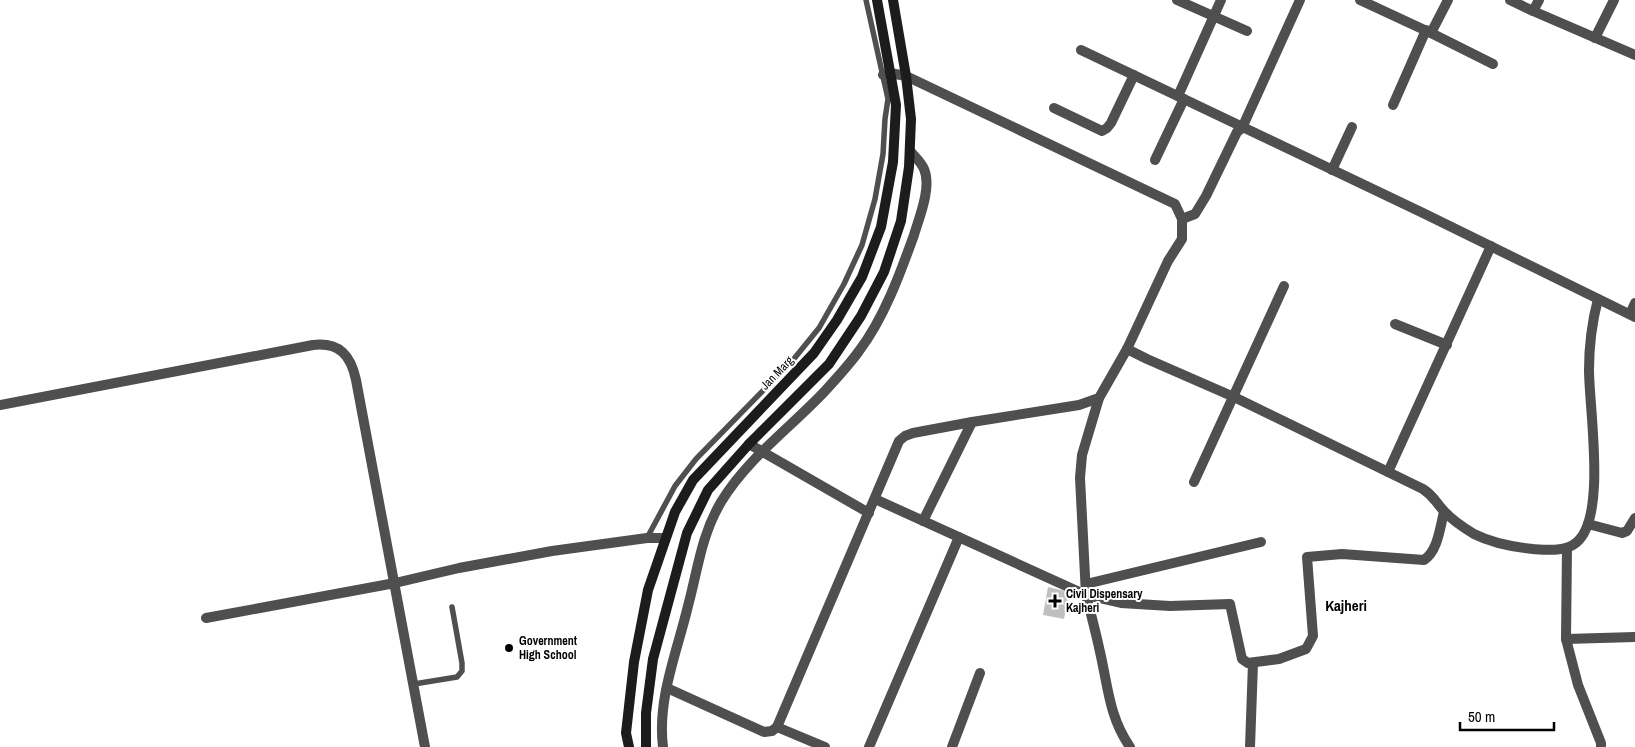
<svg xmlns="http://www.w3.org/2000/svg" width="1635" height="747" viewBox="0 0 1635 747" font-family="'Archivo Narrow',sans-serif">
  <style>
    .building { fill: #bfbfbf }
    .lines { fill: none; stroke-linecap: round; stroke-linejoin: round }
    .service { stroke: #4f4f4f; stroke-width: 5.5 }
    .minor { stroke: #4f4f4f; stroke-width: 10 }
    .secondary { stroke: #1c1c1c; stroke-width: 10 }
    .poi-dot { fill: #000; stroke: #fff; stroke-width: 2 }
    .labels { text-anchor: middle; stroke-width: 4; stroke-linejoin: round; paint-order: stroke }
    .street-label { font-size: 12px; fill: #000; stroke: #fff }
    .poi-label { font-size: 12px; font-weight: bold; fill: #000; stroke: #fff; text-anchor: start }
    .quarter-label { font-size: 15px; font-weight: bold; fill: #000; stroke: #fff }
  </style>
  <rect width="100%" height="100%" fill="#fff"/>
  <polygon class="building" points="1048,587 1069,592 1064,619 1043,615"/>
  <g class="lines">
    <g class="service">
      <polyline points="647,538 675,486 696,459 793,360 819,328 844,284 862,245 875,199 883,154 885,119 888,99 866,0"/>
      <polyline points="414,684 457,677 462,671 462,663 452,607"/>
    </g>
    <g class="minor">
      <polyline points="1177,0 1247,31"/>
      <polyline points="1360,0 1431,33 1448,0"/>
      <polyline points="1510,0 1533,11 1539,0"/>
      <polyline points="1533,11 1635,55"/>
      <polyline points="1431,33 1493,64"/>
      <polyline points="1595,38 1614,0"/>
      <polyline points="1081,50 1423,213 1635,317"/>
      <polyline points="1178,96 1221,0"/>
      <polyline points="1393,105 1426,30"/>
      <polyline points="1054,108 1102,131 1107,128 1111,123 1134,75"/>
      <polyline points="1155,160 1184,99"/>
      <polyline points="1332,170 1352,127"/>
      <polyline points="1182,219 1195,214 1206,196 1237,132 1242,128 1300,0"/>
      <polyline points="1630,314 1635,303"/>
      <polyline points="1395,324 1447,345"/>
      <path d="M 1127,349 L 1147,359 L 1234,397 L 1423,489 C 1435,497 1435,502 1444,511 C 1452,520 1464,528 1474,534 C 1492,543 1513,547 1533,549 C 1547,550 1566,552 1577,542 C 1607,516 1589,408 1589,370 C 1589,346 1592,322 1598,299"/>
      <path d="M 0,405 L 313,345 C 340,342 351,356 356,380 L 425,747"/>
      <polyline points="749,444 869,513"/>
      <polyline points="1388,472 1491,246"/>
      <polyline points="1194,482 1284,286"/>
      <polyline points="875,499 1086,595 1080,478 1082,455 1099,398"/>
      <polyline points="923,521 972,422"/>
      <polyline points="1588,524 1622,533 1627,531 1635,518"/>
      <polyline points="1567,548 1566,639 1578,685 1601,743 1601,747"/>
      <polyline points="1086,584 1261,542"/>
      <polyline points="206,618 395,583 459,568 552,551 647,538 665,538"/>
      <polyline points="1566,639 1635,637"/>
      <polyline points="667,688 764,732 772,731 777,727"/>
      <path d="M 663,747 C 657,699 677,652 688,606 C 698,569 701,536 721,502 C 748,458 790,428 824,392 C 836,379 849,365 859,351 C 884,318 900,274 914,235 C 919,218 932,187 924,169 C 921,162 915,157 910,151"/>
      <polyline points="825,747 777,727 899,441 905,436 913,433 972,422 1079,405 1099,398 1127,349 1168,261 1182,239 1182,219 1175,204 906,76 890,73 883,75"/>
      <polyline points="869,747 959,537"/>
      <polyline points="952,747 980,673"/>
      <path d="M 1130,747 C 1109,717 1108,686 1100,652 C 1096,633 1091,614 1086,595 L 1121,603 L 1170,606 L 1230,604 L 1242,659 L 1248,663 L 1279,659 L 1306,649 L 1313,636 L 1307,557 L 1342,554 L 1424,560 C 1438,551 1440,527 1444,512"/>
      <polyline points="1250,747 1253,663"/>
    </g>
    <g class="secondary">
      <polyline points="629,747 626,733 634,662 648,590 675,512 693,480 814,353 837,320 862,277 881,227 893,162 896,105 877,0"/>
      <polyline points="646,747 646,713 653,659 687,533 708,490 749,444 829,364 861,316 884,272 901,221 909,167 911,119 906,76 893,0"/>
    </g>
  </g>
  <g class="poi-dot">
    <path d="M1052.5 593.5h5v5h5v5h-5v5h-5v-5h-5v-5h5z"/>
    <circle cx="509" cy="648" r="5"/>
  </g>
  <g class="labels">
    <g class="street-label">
      <text transform="translate(777 373) rotate(-46)" y="4">Jan Marg</text>
    </g>
    <g class="poi-label">
      <text x="1066" y="598">Civil Dispensary<tspan x="1066" dy="14">Kajheri</tspan></text>
      <text x="519" y="645">Government<tspan x="519" dy="14">High School</tspan></text>
    </g>
    <g class="quarter-label">
      <text x="1346" y="611">Kajheri</text>
    </g>
  </g>
  <path d="M1460 722v8h94v-8" fill="none" stroke="#000000" stroke-width="2.5"/>
  <text x="1468" y="722" font-size="15" fill="#000000" stroke="#ffffff" stroke-width="4" paint-order="stroke">50 m</text>
</svg>
